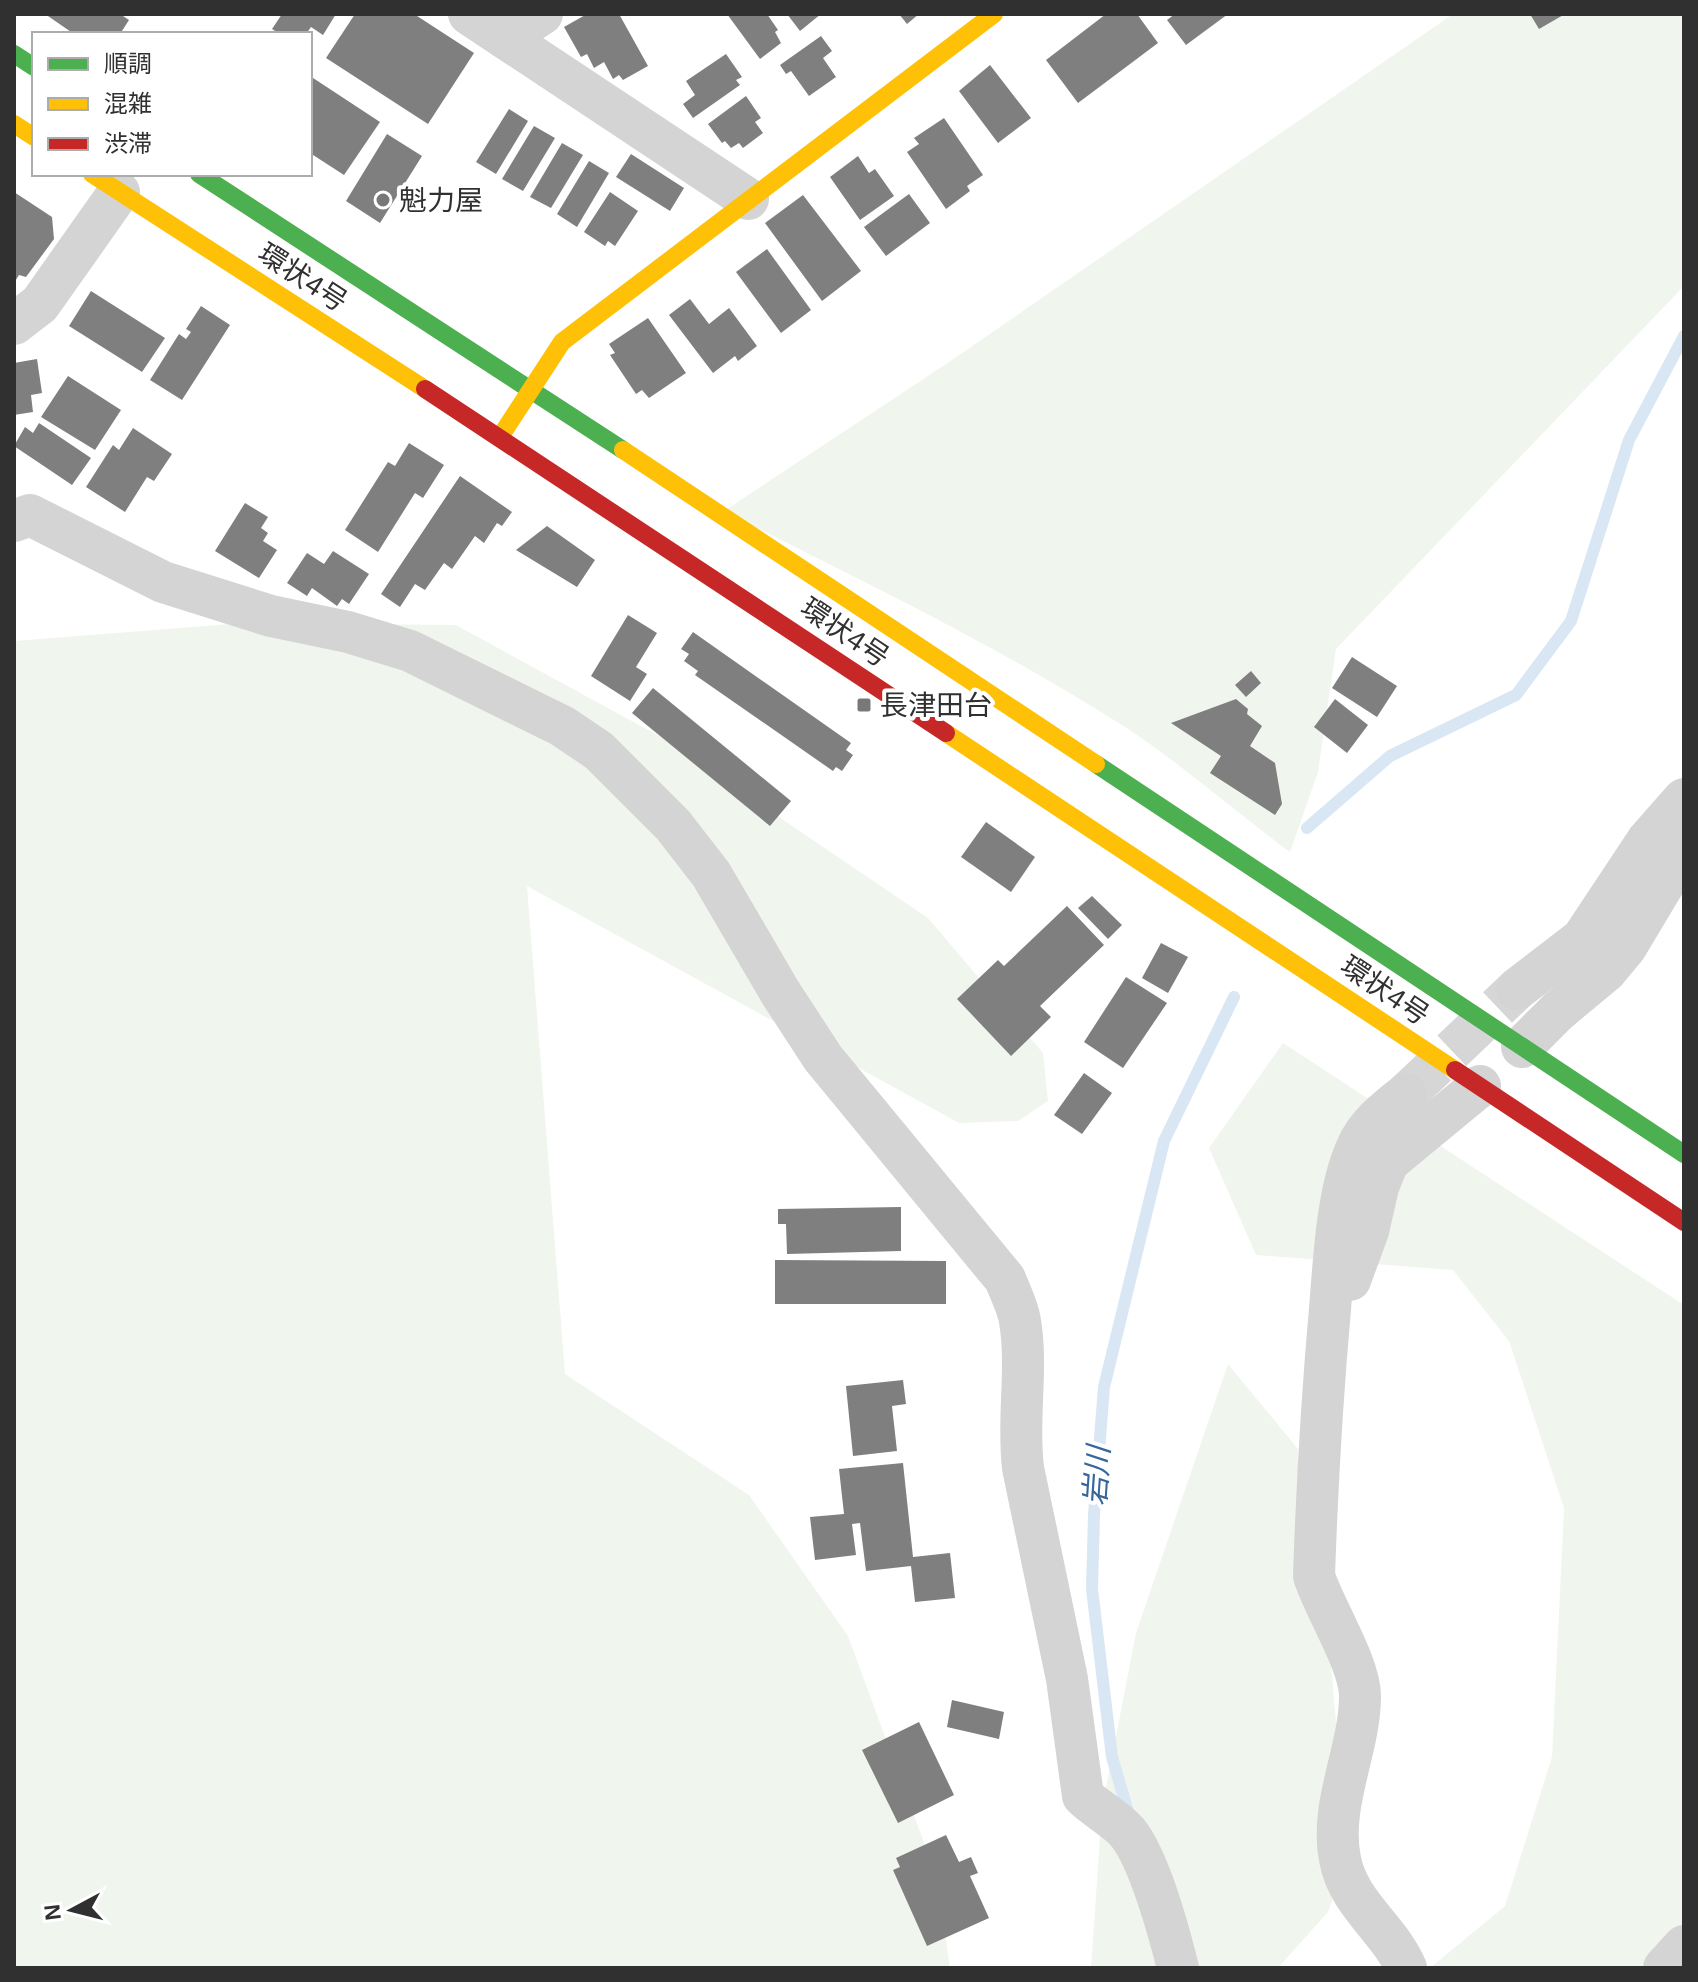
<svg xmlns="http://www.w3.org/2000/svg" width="1698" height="1982" viewBox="0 0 1698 1982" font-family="Arial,'Noto Sans JP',sans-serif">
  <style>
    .green { fill: #f0f6ed }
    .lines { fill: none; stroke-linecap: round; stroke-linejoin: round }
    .stream { stroke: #d9e6f4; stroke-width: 12 }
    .building { fill: #7f7f7f }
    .street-tunnel { stroke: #d6d6d6; stroke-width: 42; stroke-dasharray: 42 21; stroke-linecap: butt }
    .street { stroke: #d4d4d4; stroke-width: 42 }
    .fast { stroke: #4caf50; stroke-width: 18 }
    .slow { stroke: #ffc107; stroke-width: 18 }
    .jam { stroke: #c62828; stroke-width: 18 }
    .poi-dot { fill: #787878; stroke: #fff; stroke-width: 3 }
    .labels { text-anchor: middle; stroke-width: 8; stroke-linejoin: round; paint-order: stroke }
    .poi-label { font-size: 28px; fill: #303030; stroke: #fff; text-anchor: start }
    .street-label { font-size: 28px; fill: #303030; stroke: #fff }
    .water-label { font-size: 30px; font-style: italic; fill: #37679a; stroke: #fff }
  </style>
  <rect width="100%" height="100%" fill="#fff"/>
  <g class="green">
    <path d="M 1453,14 L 1684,14 L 1684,286 L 1336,649 L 1318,772 L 1290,852 C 1236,812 1180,763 1125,727 C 997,645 859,580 724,511 L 952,360 Z"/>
    <polygon points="244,623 456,625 661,737 928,918 1043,1053 1048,1101 1018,1121 959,1123 527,886 565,1374 749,1495 848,1636 937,1878 950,1968 14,1968 14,641"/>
    <polygon points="1283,1043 1684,1305 1684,1968 1430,1968 1505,1906 1552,1757 1564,1508 1509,1341 1453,1270 1256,1255 1209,1148"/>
    <polygon points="1228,1364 1298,1449 1298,1528 1329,1642 1348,1860 1328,1912 1278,1968 1091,1968 1102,1808 1136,1633"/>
  </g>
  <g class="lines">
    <g class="stream">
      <polyline points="1307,828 1390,756 1516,695 1571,621 1629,440 1684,336"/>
      <polyline points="1129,1815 1112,1757 1092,1589 1094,1515 1104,1387 1164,1141 1234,997"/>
    </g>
  </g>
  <g class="building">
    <polygon points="45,14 120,14 129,20 120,34 74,34"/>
    <polygon points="282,14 336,14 323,35 311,27 306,34 280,34 272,29"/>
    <polygon points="355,14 414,14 474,53 428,124 326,58"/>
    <polygon points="587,14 619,14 648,66 623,80 619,75 613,79 604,62 594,68 587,54 581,57 564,27"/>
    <polygon points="727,14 767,14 778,30 775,32 781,43 760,59"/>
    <polygon points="787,14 821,14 800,31"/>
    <polygon points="899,14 919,14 907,24"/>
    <polygon points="1106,14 1137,14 1158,43 1078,103 1046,60"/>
    <polygon points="1175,14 1228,14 1186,45 1167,20"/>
    <polygon points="1530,14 1565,14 1539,29"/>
    <polygon points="821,36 832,51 823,58 836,77 809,96 791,71 786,74 780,65"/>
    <polygon points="726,54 742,77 736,80 740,85 693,118 683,104 695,95 686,81"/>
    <polygon points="990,65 1031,118 998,143 959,91"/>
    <polygon points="310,76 380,122 344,175 310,153"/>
    <polygon points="746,96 761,118 755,122 763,133 743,148 739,143 731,148 725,141 722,143 708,124"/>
    <polygon points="509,109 528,121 496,174 476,162"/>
    <polygon points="944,118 983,175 967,186 970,191 946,209 907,152 919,144 914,138"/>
    <polygon points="534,126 555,138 523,191 502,179"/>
    <polygon points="387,134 422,156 380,223 346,201"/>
    <polygon points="562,143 583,155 551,208 530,197"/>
    <polygon points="631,154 684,188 670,211 616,177"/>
    <polygon points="858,156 869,173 875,169 894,196 860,220 830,177"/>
    <polygon points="589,161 609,173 577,227 557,214"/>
    <polygon points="14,192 52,217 54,239 26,277 19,275 14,283"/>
    <polygon points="610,192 638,211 615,246 608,241 605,246 584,232"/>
    <polygon points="909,194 930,223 886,256 864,227"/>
    <polygon points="803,195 861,271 822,301 765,223"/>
    <polygon points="767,249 811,310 781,333 736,272"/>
    <polygon points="91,291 165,338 142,372 69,326"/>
    <polygon points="690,299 709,324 729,308 757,346 738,361 735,356 713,373 669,315"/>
    <polygon points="201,306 230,325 182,400 150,380 179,334 186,339 191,332 186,329"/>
    <polygon points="648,318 686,373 649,398 642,390 636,394 610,355 615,353 609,344"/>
    <polygon points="37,359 42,393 31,395 33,412 14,415 14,363"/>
    <polygon points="68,376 121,410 95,450 41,417"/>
    <polygon points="39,423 91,458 72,485 14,446 25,427 33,433"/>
    <polygon points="133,428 172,454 154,481 147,477 125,512 86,487 113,445 119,450"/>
    <polygon points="409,443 444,465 423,498 415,493 378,552 345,530 388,462 395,466"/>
    <polygon points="460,476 512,512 502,526 497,523 484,543 475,536 452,569 444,563 425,590 415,584 400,607 381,594"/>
    <polygon points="245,503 268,517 261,528 268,533 263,541 277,550 259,578 215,551"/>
    <polygon points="547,526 595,560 577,587 516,550"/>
    <polygon points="333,551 369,574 349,604 342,599 337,606 312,588 307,596 287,583 307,553 324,564"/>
    <polygon points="628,615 657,633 636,667 647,674 630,701 591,676"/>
    <polygon points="693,632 851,743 846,750 853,755 842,771 836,767 833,771 695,675 698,671 684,661 689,654 681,649"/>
    <polygon points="1352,657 1397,686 1377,717 1332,688"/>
    <polygon points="1251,671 1261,683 1246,697 1235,685"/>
    <polygon points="653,688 791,801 770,826 632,713"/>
    <polygon points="1236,699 1248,709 1247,714 1262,726 1250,746 1275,763 1282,804 1275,815 1210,773 1221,756 1171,723"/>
    <polygon points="1335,699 1368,725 1347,753 1314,727"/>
    <polygon points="986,822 1035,857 1011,892 961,857"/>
    <polygon points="1092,896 1122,925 1108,939 1078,908"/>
    <polygon points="1067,906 1104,945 1040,1006 1051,1017 1011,1056 957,999 998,960 1004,966"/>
    <polygon points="1161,943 1188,957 1168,993 1142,978"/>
    <polygon points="1126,977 1167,1003 1123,1068 1084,1042"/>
    <polygon points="1084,1073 1112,1093 1082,1134 1054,1115"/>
    <polygon points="901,1207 901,1251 787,1254 786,1224 778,1224 778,1209"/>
    <polygon points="775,1260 946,1261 946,1304 775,1304"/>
    <polygon points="903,1380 906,1404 892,1406 897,1451 853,1456 846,1386"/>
    <polygon points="903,1463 913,1557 950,1553 955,1598 915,1602 911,1566 866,1571 860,1523 852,1524 856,1555 815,1560 810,1517 844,1514 839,1469"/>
    <polygon points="952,1700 1004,1712 999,1739 947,1727"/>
    <polygon points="919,1722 954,1795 898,1823 862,1750"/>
    <polygon points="946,1835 959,1862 971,1857 978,1873 970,1876 989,1918 927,1946 893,1870 900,1867 896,1858"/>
  </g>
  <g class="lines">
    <polyline class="street-tunnel" points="1406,1094 1517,989"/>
    <g class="street">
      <polyline points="469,14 748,199"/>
      <polyline points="505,38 542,14"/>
      <polyline points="14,324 40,304 119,192"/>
      <path d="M 14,521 L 30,515 L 163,582 L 271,616 L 348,632 L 410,651 L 562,726 L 599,751 L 673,825 L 711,874 L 780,992 L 823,1058 L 1005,1279 C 1010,1292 1018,1307 1020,1321 C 1028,1370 1017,1418 1023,1468 L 1067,1679 L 1083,1796 C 1096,1809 1115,1818 1127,1832 C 1149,1858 1169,1932 1178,1968"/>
      <polyline points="1517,989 1582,939 1647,841 1684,799"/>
      <polyline points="1522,1047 1558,1011 1606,971 1626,947 1684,850"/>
      <polyline points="1350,1280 1368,1231 1378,1187 1388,1162 1480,1086"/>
      <path d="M 1406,1968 C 1389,1928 1348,1904 1340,1859 C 1329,1804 1360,1750 1360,1696 C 1360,1664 1325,1610 1314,1576 C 1317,1487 1322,1398 1330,1309 C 1334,1261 1337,1190 1357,1147 C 1367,1124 1387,1109 1406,1094"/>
      <polyline points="1664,1968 1684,1946"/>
    </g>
    <g class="fast">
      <polyline points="14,54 34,67"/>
      <polyline points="199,174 623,450"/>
      <polyline points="1096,764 1684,1154"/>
    </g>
    <g class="slow">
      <polyline points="14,124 34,137"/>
      <polyline points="92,174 425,389"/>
      <polyline points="500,437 562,342 994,14"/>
      <polyline points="623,450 1096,764"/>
      <polyline points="946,733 1455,1070"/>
    </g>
    <g class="jam">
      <polyline points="425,389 946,733"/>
      <polyline points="1455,1070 1684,1222"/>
    </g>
  </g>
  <g class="poi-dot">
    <circle cx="383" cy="200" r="8"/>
    <rect x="856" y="697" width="16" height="16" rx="4"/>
  </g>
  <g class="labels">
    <g class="poi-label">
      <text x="399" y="210">魁力屋</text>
      <text x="880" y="715">長津田台</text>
    </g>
    <g class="street-label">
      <text transform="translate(303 277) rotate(33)" y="10">環状4号</text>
      <text transform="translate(845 632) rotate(34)" y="10">環状4号</text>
      <text transform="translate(1385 990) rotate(34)" y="10">環状4号</text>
    </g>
    <g class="water-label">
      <text transform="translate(1097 1476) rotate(-86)" y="10">岩川</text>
    </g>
  </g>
  <rect width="1698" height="1982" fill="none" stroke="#303030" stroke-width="32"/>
  <rect x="32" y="32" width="280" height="144" fill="#ffffff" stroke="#acacac" stroke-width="2"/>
  <rect x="48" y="58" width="40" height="12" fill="#4caf50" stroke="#acacac" stroke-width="2"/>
  <text x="104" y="72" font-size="24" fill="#303030">順調</text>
  <rect x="48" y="98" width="40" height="12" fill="#ffc107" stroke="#acacac" stroke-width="2"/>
  <text x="104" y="112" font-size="24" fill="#303030">混雑</text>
  <rect x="48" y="138" width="40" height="12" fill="#c62828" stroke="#acacac" stroke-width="2"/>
  <text x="104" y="152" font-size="24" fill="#303030">渋滞</text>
  <g transform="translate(72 1910) rotate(263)" stroke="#ffffff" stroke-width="6" paint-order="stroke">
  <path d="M0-6L14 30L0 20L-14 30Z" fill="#303030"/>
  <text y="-12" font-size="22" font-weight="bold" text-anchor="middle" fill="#303030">N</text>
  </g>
</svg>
